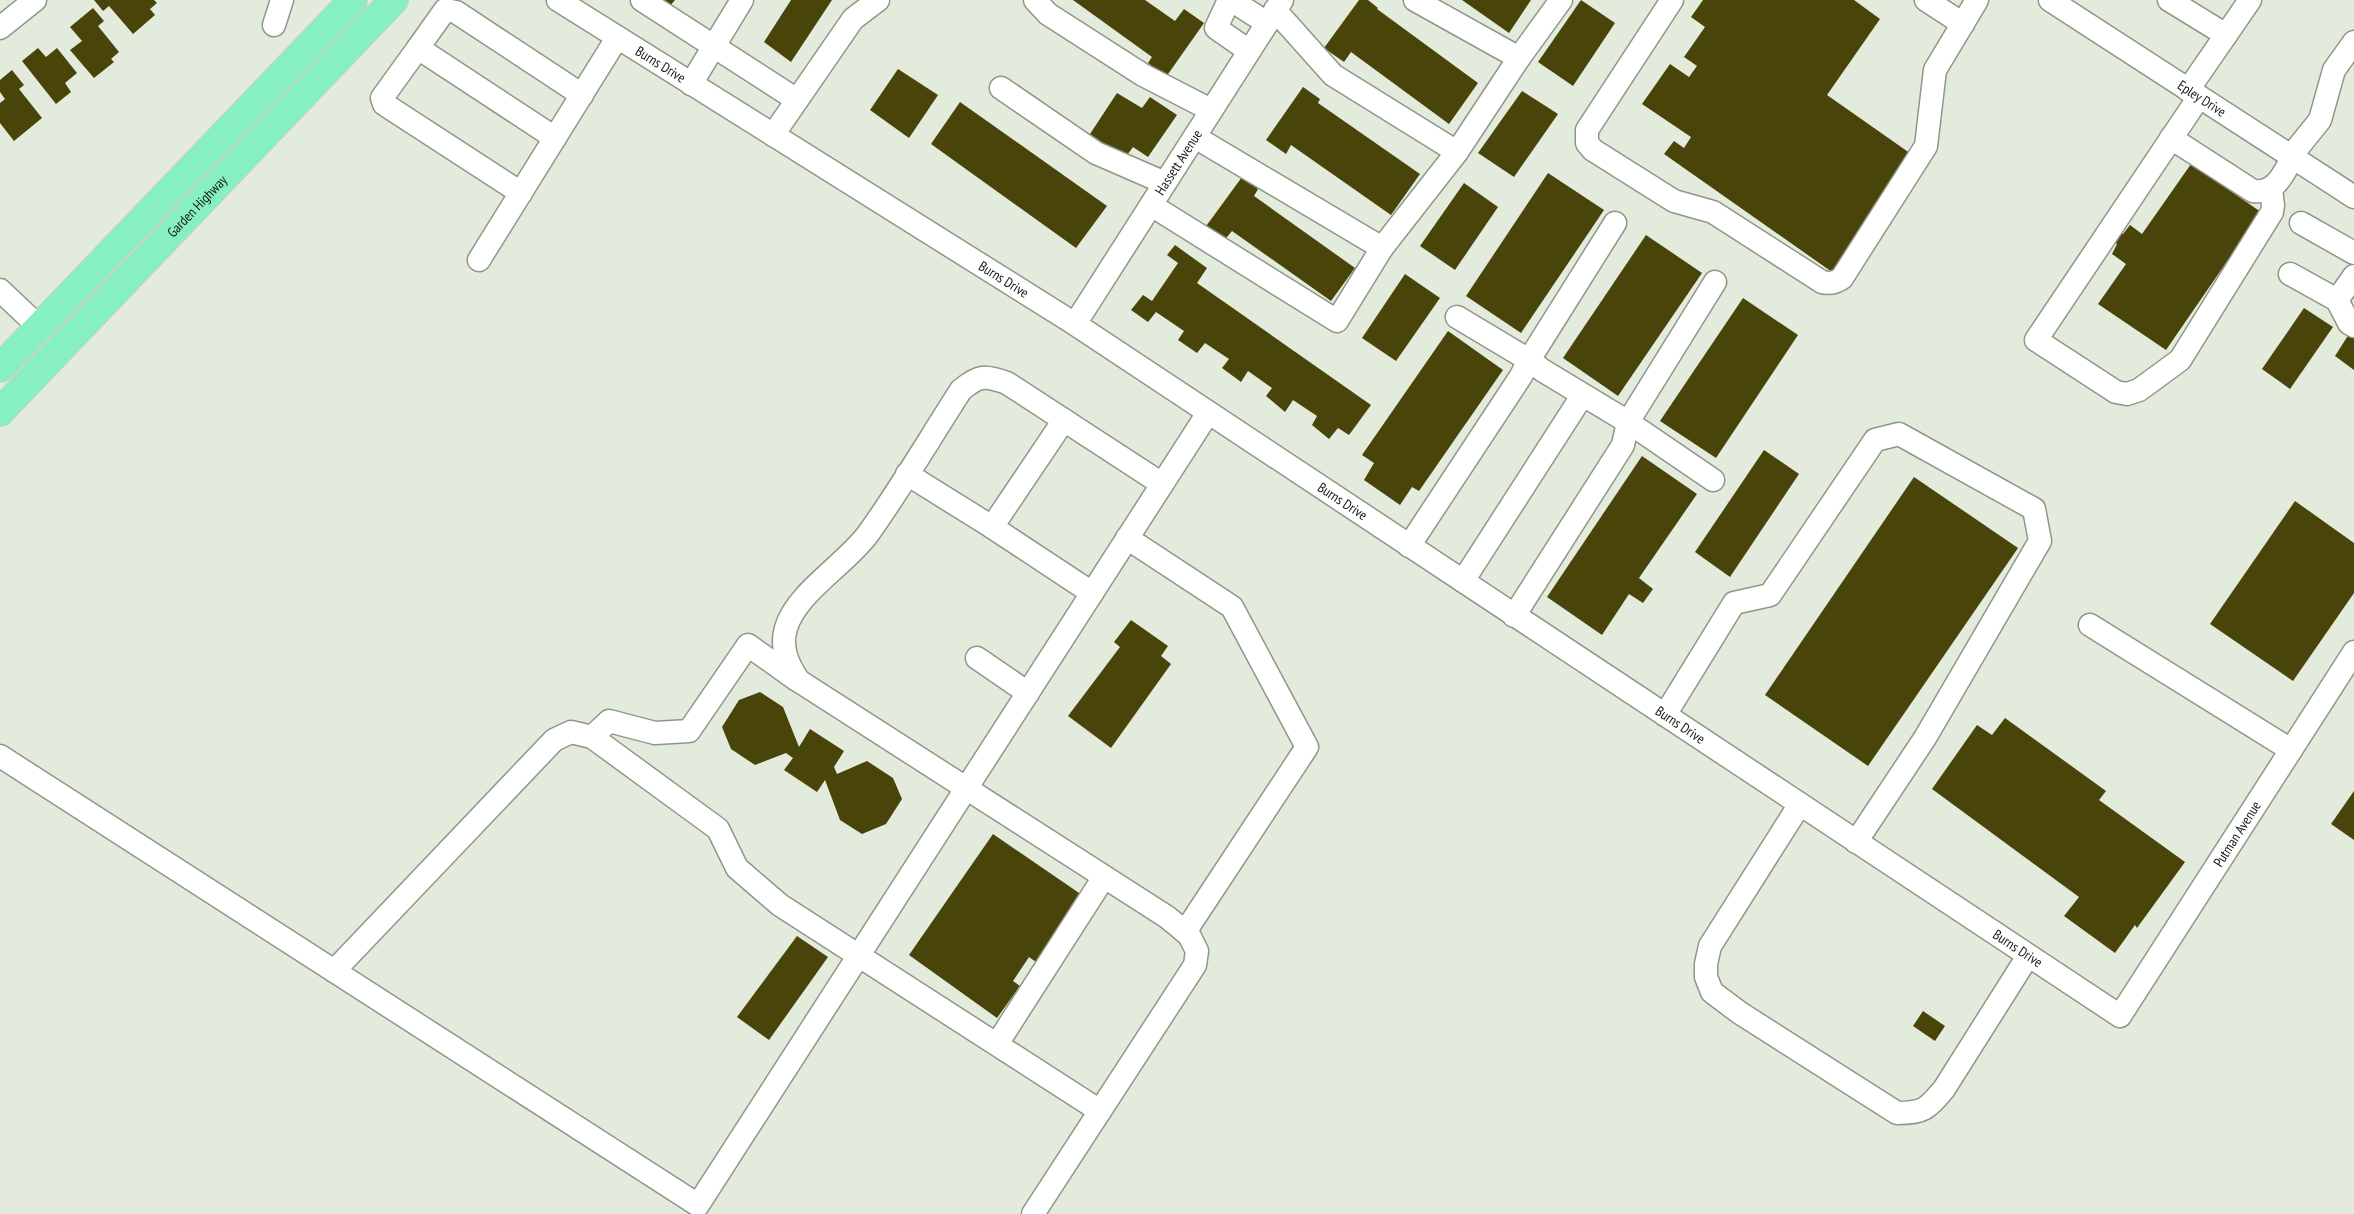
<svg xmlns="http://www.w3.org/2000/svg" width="2354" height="1214" viewBox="0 0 2354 1214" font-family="'PT Sans Narrow',sans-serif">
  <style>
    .building { fill: #494409 }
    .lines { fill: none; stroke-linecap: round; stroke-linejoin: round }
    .minor-casing { stroke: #8e9788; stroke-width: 25 }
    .major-casing { stroke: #cccccb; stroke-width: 30 }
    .minor { stroke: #fff; stroke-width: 22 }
    .major { stroke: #86f0c3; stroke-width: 28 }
    .labels { text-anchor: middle; stroke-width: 5; stroke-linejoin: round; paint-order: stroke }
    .street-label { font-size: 14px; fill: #161914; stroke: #fff }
  </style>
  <rect width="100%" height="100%" fill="#e3ecdc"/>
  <g class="building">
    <polygon points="94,0 154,0 157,3 150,9 155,15 133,34 109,6 103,11"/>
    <polygon points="661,0 675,0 670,6"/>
    <polygon points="791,0 832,0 791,62 764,42"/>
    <polygon points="1073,0 1145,0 1175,21 1184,9 1204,23 1166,77 1148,63 1152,57"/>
    <polygon points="1359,0 1368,0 1378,8 1377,9 1478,83 1449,124 1351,52 1344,62 1324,48"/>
    <polygon points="1462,0 1531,0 1509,33"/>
    <polygon points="1581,0 1615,23 1573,86 1538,62"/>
    <polygon points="1703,0 1854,0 1880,19 1827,95 1914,156 1832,272 1664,154 1674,141 1684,148 1691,137 1642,104 1670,64 1689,77 1697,66 1684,57 1705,27 1691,17"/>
    <polygon points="93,8 104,21 98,26 119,52 111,59 114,62 94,78 70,50 82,41 70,27"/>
    <polygon points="38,48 46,57 57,48 77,73 65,83 71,92 56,104 22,61"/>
    <polygon points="898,69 938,95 909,138 870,110"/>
    <polygon points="12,70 24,85 19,89 42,118 14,141 0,123 0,103 5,99 0,92 0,80"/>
    <polygon points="1303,87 1320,99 1318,103 1420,174 1391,215 1291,145 1286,154 1266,140"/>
    <polygon points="1522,91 1558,114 1514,177 1478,153"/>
    <polygon points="1117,93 1142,108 1150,97 1177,115 1148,157 1133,147 1125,158 1090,134"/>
    <polygon points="960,102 1107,206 1076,248 931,144"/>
    <polygon points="2191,164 2261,212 2166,350 2098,304 2126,264 2112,254 2117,244 2113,241 2119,231 2123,234 2130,225 2142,234"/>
    <polygon points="1548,173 1604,210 1521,333 1466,296"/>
    <polygon points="1242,177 1258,189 1254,196 1355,268 1331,301 1232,231 1222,243 1204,229"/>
    <polygon points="1464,183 1498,207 1455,270 1420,246"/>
    <polygon points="1646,235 1702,273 1618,396 1563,358"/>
    <polygon points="1175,245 1207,268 1197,283 1371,405 1349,435 1338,428 1329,439 1312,425 1317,416 1293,400 1285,412 1266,396 1272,388 1248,371 1241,382 1222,368 1229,359 1205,343 1197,353 1178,340 1184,331 1156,312 1148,322 1131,310 1143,295 1152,301 1178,263 1167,255"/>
    <polygon points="1405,274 1440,298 1396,361 1362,338"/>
    <polygon points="1743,298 1798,335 1716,458 1660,421"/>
    <polygon points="2304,308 2333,327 2290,389 2262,369"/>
    <polygon points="1448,331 1503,370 1419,491 1412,487 1400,505 1364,480 1374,463 1362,455"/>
    <polygon points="2349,334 2354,338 2354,370 2335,356"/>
    <polygon points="1764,450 1799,474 1730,577 1695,552"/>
    <polygon points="1642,456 1697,494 1639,578 1653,589 1643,603 1629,594 1602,635 1547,597"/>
    <polygon points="1914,477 2018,548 1868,766 1765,695"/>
    <polygon points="2295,501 2354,543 2354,593 2293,681 2210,624"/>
    <polygon points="1131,620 1168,646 1161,656 1171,664 1111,748 1068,716 1120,647 1114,642"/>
    <polygon points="760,692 783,707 799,747 810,729 844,751 834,767 837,774 867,761 893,778 902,799 886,824 862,834 840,820 825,780 817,792 784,770 793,758 786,753 755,765 731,749 722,727 739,700"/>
    <polygon points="2005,718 2106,791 2099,800 2185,862 2137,928 2135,925 2115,953 2064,916 2079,897 1932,789 1977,725 1992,735"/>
    <polygon points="2354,791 2354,840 2331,824"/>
    <polygon points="993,834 1082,895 1036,962 1029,957 1013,981 1020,986 997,1018 909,955"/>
    <polygon points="797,936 828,957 769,1040 737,1017"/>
    <polygon points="1923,1011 1945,1026 1935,1041 1913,1026"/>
  </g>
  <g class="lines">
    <g class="minor-casing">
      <g id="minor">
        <path id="s1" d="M 558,0 L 1075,324 L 2120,1016 L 2354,652"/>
        <polyline points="642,0 797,100"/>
        <polyline points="1035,0 1048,14 1143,75 1211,110"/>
        <polyline points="1229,0 1216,28 1249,51"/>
        <polyline points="1231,0 1267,23"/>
        <polyline points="1415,0 1519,58 1561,0"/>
        <path d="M 1672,0 L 1587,130 L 1587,143 L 1593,150 L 1674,201 L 1713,212 L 1822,282 C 1830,284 1835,283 1842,278 L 1926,146 L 1935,70 L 1977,0"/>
        <polyline points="1926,0 1963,24"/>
        <path id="s2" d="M 2050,0 L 2354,197"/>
        <polyline points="2169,0 2226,35 2188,90"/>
        <polyline points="1275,10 1333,75 1457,152 1519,58"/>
        <polyline points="274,25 282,0"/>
        <polyline points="0,28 35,0"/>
        <polyline points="2226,35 2250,0"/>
        <polyline points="418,48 445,10 456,12 582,95"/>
        <polyline points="691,84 742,0"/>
        <polyline points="1001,88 1096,153 1165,183"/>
        <polyline points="2199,97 2036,340 2116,392 2127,394 2139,390 2180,360 2272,212 2273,205 2271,189"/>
        <polyline points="773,135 853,19 878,0"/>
        <polyline points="1195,137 1382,248 1457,152"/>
        <path d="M 2171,138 L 2253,191 C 2276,194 2283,174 2293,157"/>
        <polyline points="2291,156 2320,120 2334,70 2354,42"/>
        <polyline points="521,193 384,104 382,98 418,48 555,138"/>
        <polyline points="1151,205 1337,321 1382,248"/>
        <polyline points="2301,223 2354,253"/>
        <polyline points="479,260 617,38"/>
        <polyline points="2290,274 2337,300 2354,276"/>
        <polyline points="0,290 39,327"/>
        <polyline points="2337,300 2349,323 2354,326"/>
        <polyline points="1457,317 1529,360 1615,223"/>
        <path id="s3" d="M 1075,324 L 1282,0"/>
        <polyline points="1064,420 992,527 1092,593"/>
        <polyline points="907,474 992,527"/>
        <polyline points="1713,480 1628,422 1715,282"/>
        <polyline points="1127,538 1232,607 1307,747 1185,932"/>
        <polyline points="1409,546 1521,376 1529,360 1542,370 1628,422 1623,445 1514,616"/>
        <polyline points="1463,581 1582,396"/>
        <polyline points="2090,625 2291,750"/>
        <polyline points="977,658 1028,693"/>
        <polyline points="797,680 748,645 689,731 655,733 609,721 592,737 718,829 737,868 780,905 1100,1111"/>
        <polyline points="1665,715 1734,603 1770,595 1875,440 1899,434 2034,509 2040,541 1925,738 1856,842"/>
        <polyline points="0,756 698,1205 1208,413"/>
        <path d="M 1800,804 L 1710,946 L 1706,964 L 1706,977 L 1712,992 L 1740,1013 L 1897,1113 C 1924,1113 1927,1109 1944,1089 L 2028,956"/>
        <polyline points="334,971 554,740 571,732 592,737"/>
        <polyline points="997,1044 1104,877"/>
        <path d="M 1033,1214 L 1195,965 L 1197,951 L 1189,935 L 1167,917 L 799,681 C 788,665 780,648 786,628 C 796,593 846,564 868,534 C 901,488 930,438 961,390 C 979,375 985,375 1007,383 L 1162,484"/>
      </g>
    </g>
    <g class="major-casing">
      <g id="major">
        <polyline points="0,368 353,0"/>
        <path id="s4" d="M 0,412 L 394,0"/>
      </g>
    </g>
    <use href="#minor" class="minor"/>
    <use href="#major" class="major"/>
  </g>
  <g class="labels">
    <g class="street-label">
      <text dy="5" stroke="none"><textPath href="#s1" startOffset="121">Burns Drive</textPath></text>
      <text dy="5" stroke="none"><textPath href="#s2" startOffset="181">Epley Drive</textPath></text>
      <text dy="5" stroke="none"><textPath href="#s3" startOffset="192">Hassett Avenue</textPath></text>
      <text dy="5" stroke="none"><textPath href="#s4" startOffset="285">Garden Highway</textPath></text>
      <text dy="5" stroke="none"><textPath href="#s1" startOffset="526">Burns Drive</textPath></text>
      <text dy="5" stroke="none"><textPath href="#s1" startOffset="931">Burns Drive</textPath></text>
      <text dy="5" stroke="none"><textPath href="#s1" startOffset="1336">Burns Drive</textPath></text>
      <text dy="5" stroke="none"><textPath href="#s1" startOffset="2080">Putman Avenue</textPath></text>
      <text dy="5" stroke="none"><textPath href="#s1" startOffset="1741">Burns Drive</textPath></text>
    </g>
  </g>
</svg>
